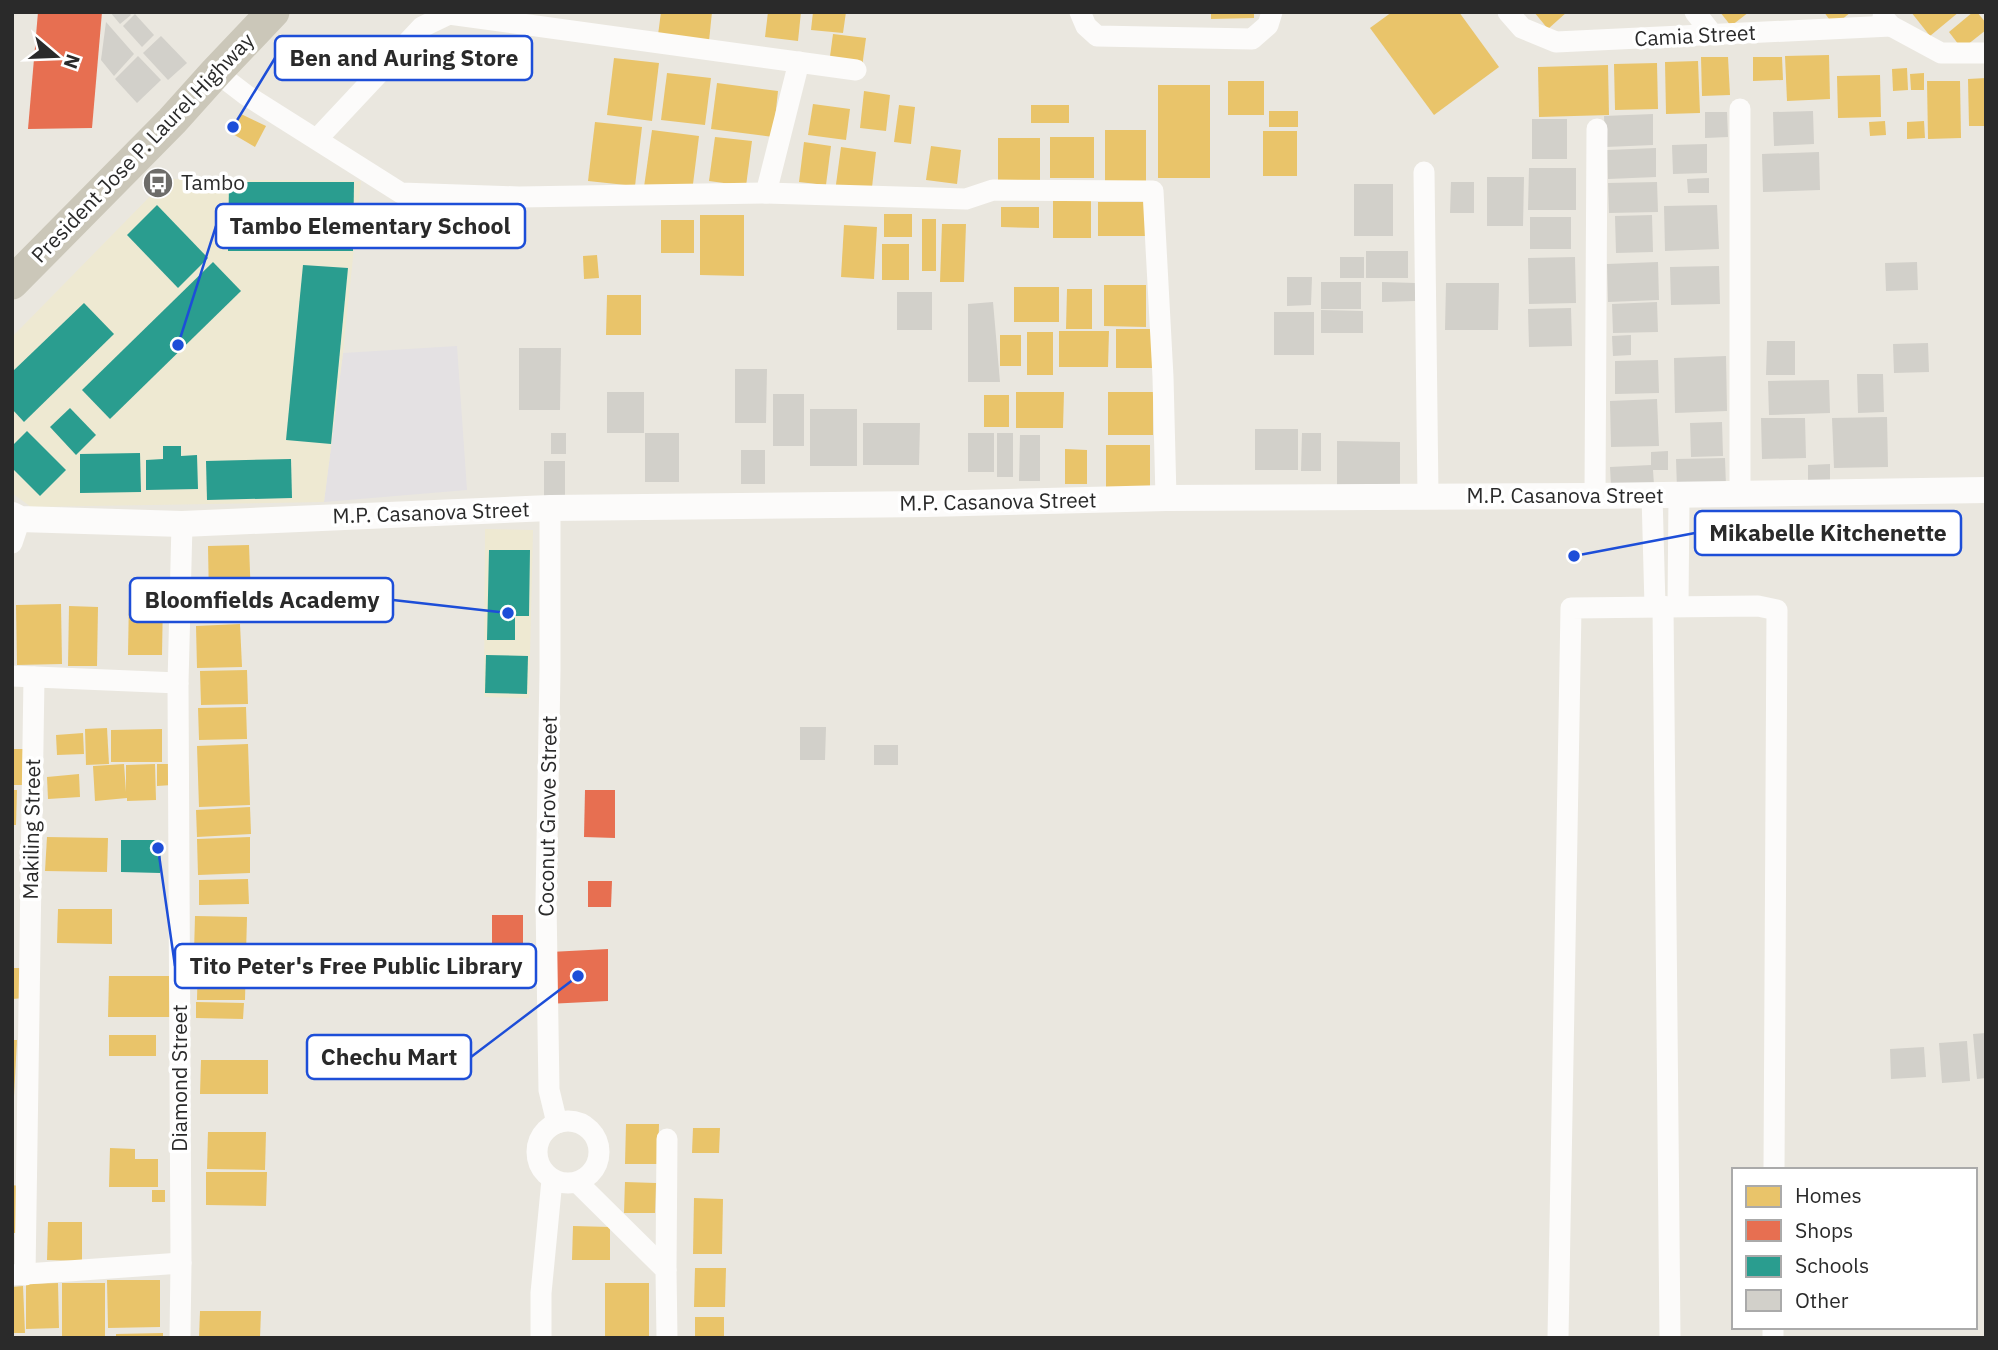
<svg xmlns="http://www.w3.org/2000/svg" width="1998" height="1350" viewBox="0 0 1998 1350" font-family="'IBM Plex Sans',sans-serif">
  <style>
    .industrial { fill: #e4e1e3 }
    .education { fill: #eee9d2 }
    .homes { fill: #e9c46a }
    .shops { fill: #e76f51 }
    .schools { fill: #2a9d8f }
    .building { fill: #d2d0ca }
    .lines { fill: none; stroke-linecap: round; stroke-linejoin: round }
    .minor { stroke: #fcfbfa; stroke-width: 21 }
    .tertiary { stroke: #fcfbfa; stroke-width: 26 }
    .trunk { stroke: #cbc7b9; stroke-width: 33 }
    .labels { text-anchor: middle; stroke-width: 7; stroke-linejoin: round; paint-order: stroke }
    .street-label { font-size: 21px; fill: #2a2a2a; stroke: #fff }
    .poi-label { font-size: 21px; fill: #2a2a2a; stroke: #fff; text-anchor: start }
    .leader { fill: none; stroke: #1d4ed8; stroke-width: 2.5 }
    .callout-dot { fill: #1d4ed8; stroke: #fff; stroke-width: 2.5 }
    .callout { fill: #fff; stroke: #1d4ed8; stroke-width: 2.5 }
    .callout-label { font-size: 23px; text-anchor: middle; font-weight: bold; fill: #2a2a2a }
  </style>
  <rect width="100%" height="100%" fill="#eae7df"/>
  <polygon class="industrial" points="457,346 467,490 324,502 343,353"/>
  <g class="education">
    <polygon points="167,179 361,181 343,353 324,502 31,507 12,493 12,337"/>
    <polygon points="485,529 533,530 529,698 484,697"/>
  </g>
  <g class="homes">
    <polygon points="661,12 712,12 709,41 658,35"/>
    <polygon points="768,12 801,12 798,41 765,37"/>
    <polygon points="813,12 846,12 843,33 811,30"/>
    <polygon points="1211,12 1254,12 1254,18 1211,19"/>
    <polygon points="1392,12 1459,12 1499,67 1434,115 1370,28"/>
    <polygon points="1534,12 1567,12 1548,29"/>
    <polygon points="1720,12 1749,12 1731,26"/>
    <polygon points="1824,12 1851,12 1834,26"/>
    <polygon points="1911,12 1959,12 1930,36"/>
    <polygon points="1973,12 1977,12 1986,23 1986,30 1962,49 1949,32"/>
    <polygon points="833,34 866,38 862,67 829,64"/>
    <polygon points="1829,55 1830,99 1787,101 1785,56"/>
    <polygon points="1701,57 1728,57 1730,95 1702,96"/>
    <polygon points="1753,57 1782,57 1783,80 1753,81"/>
    <polygon points="614,58 659,63 652,121 607,115"/>
    <polygon points="1698,61 1700,113 1666,114 1665,62"/>
    <polygon points="1657,63 1658,109 1615,110 1614,64"/>
    <polygon points="1608,65 1609,115 1539,117 1538,67"/>
    <polygon points="1907,68 1908,90 1893,91 1892,69"/>
    <polygon points="667,73 711,78 705,125 661,120"/>
    <polygon points="1924,73 1924,90 1911,90 1910,74"/>
    <polygon points="1880,75 1881,117 1838,118 1837,76"/>
    <polygon points="1986,78 1986,126 1969,126 1968,79"/>
    <rect x="1228" y="81" width="36" height="34"/>
    <polygon points="1927,81 1960,81 1961,138 1928,139"/>
    <polygon points="717,83 778,91 773,137 711,129"/>
    <rect x="1158" y="85" width="52" height="93"/>
    <polygon points="864,91 890,95 886,131 860,128"/>
    <polygon points="813,104 850,109 846,140 808,135"/>
    <polygon points="899,105 915,107 911,144 894,142"/>
    <rect x="1031" y="105" width="38" height="18"/>
    <rect x="1269" y="111" width="29" height="16"/>
    <polygon points="241,114 266,126 255,147 226,130"/>
    <polygon points="1885,121 1886,135 1870,136 1869,122"/>
    <polygon points="1924,121 1925,138 1907,139 1907,122"/>
    <polygon points="595,122 642,127 635,186 588,181"/>
    <polygon points="652,130 699,136 692,192 644,187"/>
    <rect x="1105" y="130" width="41" height="52"/>
    <rect x="1263" y="131" width="34" height="45"/>
    <polygon points="715,137 752,141 746,186 709,181"/>
    <rect x="1050" y="137" width="44" height="41"/>
    <rect x="998" y="138" width="42" height="43"/>
    <polygon points="804,142 831,146 826,185 799,182"/>
    <polygon points="931,146 961,150 957,184 926,180"/>
    <polygon points="841,147 876,152 871,196 835,192"/>
    <rect x="1053" y="200" width="38" height="38"/>
    <rect x="1098" y="202" width="52" height="34"/>
    <polygon points="1001,207 1039,207 1039,228 1001,227"/>
    <rect x="884" y="214" width="28" height="23"/>
    <polygon points="700,215 744,215 744,276 700,275"/>
    <rect x="922" y="219" width="14" height="52"/>
    <rect x="661" y="220" width="33" height="33"/>
    <polygon points="942,224 966,224 964,282 940,282"/>
    <polygon points="844,225 877,227 874,279 841,277"/>
    <rect x="882" y="244" width="27" height="36"/>
    <polygon points="597,255 599,278 584,279 583,256"/>
    <polygon points="1104,285 1146,285 1146,327 1104,326"/>
    <rect x="1014" y="287" width="45" height="35"/>
    <polygon points="1067,289 1092,289 1092,329 1066,329"/>
    <polygon points="607,295 641,295 641,335 606,335"/>
    <rect x="1116" y="329" width="41" height="39"/>
    <polygon points="1059,331 1109,331 1108,367 1059,367"/>
    <rect x="1027" y="332" width="26" height="43"/>
    <rect x="1000" y="335" width="21" height="31"/>
    <polygon points="1016,392 1064,392 1063,428 1016,428"/>
    <rect x="1108" y="392" width="45" height="43"/>
    <rect x="984" y="395" width="25" height="32"/>
    <rect x="1106" y="445" width="44" height="44"/>
    <polygon points="1065,449 1087,450 1087,484 1065,484"/>
    <polygon points="249,545 251,599 209,601 208,546"/>
    <polygon points="129,597 163,598 162,655 128,655"/>
    <polygon points="61,604 62,664 17,665 16,605"/>
    <polygon points="69,606 98,607 97,666 68,666"/>
    <polygon points="240,624 242,667 197,668 196,626"/>
    <polygon points="247,670 248,704 201,705 200,671"/>
    <polygon points="246,707 247,739 199,740 198,708"/>
    <polygon points="107,728 109,764 86,765 85,729"/>
    <polygon points="162,729 162,762 111,762 111,730"/>
    <polygon points="83,733 84,754 57,755 56,735"/>
    <polygon points="248,744 250,805 199,807 197,746"/>
    <polygon points="12,749 23,749 22,785 12,785"/>
    <polygon points="124,764 126,792 126,765 155,764 156,800 127,801 127,798 95,801 93,766"/>
    <polygon points="157,764 172,764 172,785 157,786"/>
    <polygon points="79,774 80,797 48,799 47,777"/>
    <polygon points="12,790 17,790 16,825 12,825"/>
    <polygon points="250,807 251,834 197,837 196,810"/>
    <polygon points="47,837 108,838 107,872 45,871"/>
    <polygon points="250,837 250,873 198,875 197,839"/>
    <polygon points="248,879 249,904 199,905 199,880"/>
    <polygon points="58,909 112,909 112,944 57,943"/>
    <polygon points="195,916 247,917 246,954 194,953"/>
    <polygon points="198,957 246,957 245,1000 197,1000"/>
    <polygon points="12,968 25,968 25,998 12,999"/>
    <polygon points="109,976 171,976 171,1017 108,1017"/>
    <polygon points="196,1002 244,1003 243,1019 196,1018"/>
    <rect x="109" y="1035" width="47" height="21"/>
    <polygon points="12,1040 17,1040 14,1096 12,1096"/>
    <polygon points="201,1060 268,1060 268,1094 200,1094"/>
    <polygon points="626,1124 659,1124 658,1164 625,1164"/>
    <polygon points="693,1128 720,1128 719,1153 692,1153"/>
    <polygon points="208,1132 266,1132 265,1170 207,1169"/>
    <polygon points="110,1148 135,1149 135,1159 158,1159 158,1187 109,1187"/>
    <polygon points="206,1172 267,1172 266,1206 206,1205"/>
    <polygon points="625,1182 656,1183 655,1213 624,1213"/>
    <polygon points="12,1185 19,1186 17,1233 12,1233"/>
    <rect x="152" y="1190" width="13" height="12"/>
    <polygon points="694,1198 723,1199 722,1254 693,1254"/>
    <polygon points="48,1222 82,1222 82,1261 47,1260"/>
    <polygon points="573,1226 610,1227 610,1260 572,1260"/>
    <polygon points="695,1268 726,1268 725,1307 694,1307"/>
    <polygon points="107,1280 160,1280 160,1327 108,1328"/>
    <polygon points="58,1283 59,1328 26,1329 26,1284"/>
    <polygon points="62,1283 105,1283 105,1336 62,1337"/>
    <rect x="605" y="1283" width="44" height="55"/>
    <polygon points="23,1286 25,1333 12,1333 12,1287"/>
    <polygon points="200,1311 261,1311 260,1338 199,1338"/>
    <rect x="695" y="1317" width="29" height="21"/>
    <polygon points="163,1333 163,1338 116,1338 116,1334"/>
  </g>
  <g class="shops">
    <polygon points="38,12 102,12 92,128 28,129"/>
    <polygon points="585,790 615,790 615,838 584,837"/>
    <polygon points="588,881 612,881 611,907 588,907"/>
    <rect x="492" y="915" width="31" height="31"/>
    <polygon points="608,949 608,1001 547,1004 550,952"/>
  </g>
  <g class="schools">
    <polygon points="229,182 354,182 353,251 228,251"/>
    <polygon points="157,205 208,258 178,288 127,235"/>
    <polygon points="213,262 241,291 110,419 82,390"/>
    <polygon points="303,265 348,268 331,444 286,440"/>
    <polygon points="84,303 114,334 24,422 12,409 12,372"/>
    <polygon points="70,408 96,435 76,455 50,427"/>
    <polygon points="27,431 66,470 40,496 12,468 12,446"/>
    <polygon points="163,446 181,446 181,456 197,455 198,489 146,490 146,460 163,459"/>
    <polygon points="140,453 141,492 80,493 80,454"/>
    <polygon points="291,459 292,498 207,500 206,461"/>
    <polygon points="489,550 530,550 529,616 515,616 515,640 487,640"/>
    <polygon points="486,655 528,656 527,694 485,693"/>
    <polygon points="121,840 161,840 160,873 121,872"/>
  </g>
  <g class="building">
    <polygon points="110,12 128,12 131,15 120,24"/>
    <polygon points="135,14 154,35 142,47 123,26"/>
    <polygon points="106,22 134,54 114,76 101,60"/>
    <polygon points="161,36 187,63 168,80 143,53"/>
    <polygon points="138,56 161,80 137,103 115,79"/>
    <polygon points="1813,111 1814,144 1774,146 1773,112"/>
    <polygon points="1705,112 1727,112 1728,137 1705,138"/>
    <polygon points="1653,114 1653,145 1605,147 1604,116"/>
    <rect x="1532" y="119" width="35" height="40"/>
    <polygon points="1707,144 1707,173 1673,174 1672,145"/>
    <polygon points="1656,148 1656,177 1608,179 1607,150"/>
    <polygon points="1819,152 1820,190 1763,192 1762,154"/>
    <polygon points="1529,168 1576,168 1576,210 1528,210"/>
    <polygon points="1487,177 1524,177 1523,226 1487,226"/>
    <polygon points="1709,178 1709,193 1688,193 1687,179"/>
    <polygon points="1451,182 1474,182 1474,213 1450,213"/>
    <polygon points="1657,182 1658,212 1609,213 1608,183"/>
    <rect x="1354" y="184" width="39" height="52"/>
    <polygon points="1717,205 1719,249 1665,251 1664,206"/>
    <polygon points="1652,215 1653,252 1616,253 1615,216"/>
    <rect x="1530" y="217" width="41" height="32"/>
    <rect x="1366" y="251" width="42" height="27"/>
    <rect x="1340" y="257" width="24" height="21"/>
    <polygon points="1575,257 1576,303 1529,304 1528,258"/>
    <polygon points="1658,262 1659,300 1608,302 1607,264"/>
    <polygon points="1917,262 1918,290 1886,291 1885,263"/>
    <polygon points="1719,266 1720,304 1671,305 1670,267"/>
    <polygon points="1287,277 1312,277 1311,305 1287,306"/>
    <rect x="1321" y="282" width="40" height="27"/>
    <polygon points="1382,282 1415,283 1415,301 1382,302"/>
    <polygon points="1446,283 1499,283 1498,330 1445,330"/>
    <rect x="897" y="292" width="35" height="38"/>
    <polygon points="993,302 1000,382 968,382 968,304"/>
    <polygon points="1657,302 1658,332 1613,333 1612,304"/>
    <polygon points="1571,308 1572,346 1529,347 1528,309"/>
    <polygon points="1321,310 1363,311 1363,333 1321,333"/>
    <rect x="1274" y="312" width="40" height="43"/>
    <polygon points="1631,335 1631,355 1613,356 1612,336"/>
    <polygon points="1767,341 1795,341 1795,375 1766,375"/>
    <polygon points="1928,343 1929,372 1894,373 1893,344"/>
    <polygon points="519,348 561,348 560,410 519,410"/>
    <polygon points="1726,356 1727,411 1675,413 1674,358"/>
    <polygon points="1658,360 1659,393 1615,394 1615,361"/>
    <polygon points="735,369 767,369 766,423 735,423"/>
    <polygon points="1857,374 1883,374 1884,412 1858,413"/>
    <polygon points="1829,380 1830,413 1769,415 1768,381"/>
    <rect x="607" y="392" width="37" height="41"/>
    <rect x="773" y="394" width="31" height="52"/>
    <polygon points="1657,399 1659,446 1611,447 1610,401"/>
    <rect x="810" y="409" width="47" height="57"/>
    <polygon points="1887,417 1888,467 1834,468 1832,418"/>
    <polygon points="1761,418 1805,418 1806,458 1762,459"/>
    <polygon points="1722,422 1723,456 1691,457 1690,423"/>
    <polygon points="863,423 920,423 919,465 863,465"/>
    <rect x="1255" y="429" width="43" height="41"/>
    <rect x="551" y="433" width="15" height="21"/>
    <rect x="645" y="433" width="34" height="49"/>
    <rect x="968" y="433" width="26" height="39"/>
    <rect x="997" y="433" width="16" height="44"/>
    <polygon points="1302,433 1321,433 1321,471 1301,471"/>
    <polygon points="1020,435 1040,435 1040,481 1019,481"/>
    <polygon points="1337,441 1400,442 1400,487 1337,487"/>
    <rect x="741" y="450" width="24" height="34"/>
    <polygon points="1668,451 1668,470 1653,470 1654,485 1611,486 1610,467 1651,465 1651,452"/>
    <polygon points="1725,458 1726,487 1677,489 1676,459"/>
    <rect x="544" y="461" width="21" height="38"/>
    <polygon points="1830,464 1830,484 1808,485 1808,465"/>
    <polygon points="800,727 826,727 825,760 800,760"/>
    <rect x="874" y="745" width="24" height="20"/>
    <polygon points="1986,1033 1986,1078 1977,1079 1973,1034"/>
    <polygon points="1967,1041 1970,1081 1942,1083 1939,1043"/>
    <polygon points="1924,1047 1926,1077 1891,1079 1890,1049"/>
  </g>
  <g class="lines">
    <g class="minor">
      <polyline points="1080,12 1086,26 1097,36 1252,39 1268,25 1272,12"/>
      <polyline points="1508,12 1522,28 1556,42 1891,26"/>
      <polyline points="1695,12 1713,35"/>
      <polyline points="1883,17 1891,26 1941,53 1986,53"/>
      <polyline points="216,72 246,95 401,193 519,197 766,193 966,199 993,190 1153,191 1163,377 1166,498"/>
      <polyline points="317,139 422,27 449,14 856,70"/>
      <polyline points="1424,172 1428,496"/>
      <polyline points="766,193 799,62"/>
      <polyline points="1740,494 1740,109"/>
      <polyline points="1652,495 1655,606"/>
      <polyline points="1595,496 1597,129"/>
      <polyline points="550,508 550,670 546,902 549,1090 557,1123"/>
      <polyline points="12,543 20,519"/>
      <polyline points="1663,606 1670,1338"/>
      <polyline points="1678,606 1679,495"/>
      <polyline points="12,676 178,683"/>
      <circle cx="568" cy="1152" r="31"/>
      <polyline points="578,1183 666,1270 667,1338"/>
      <polyline points="666,1270 667,1139"/>
      <polyline points="12,1275 181,1263"/>
      <polyline points="25,1275 34,677"/>
      <polyline points="180,1338 181,1263 178,683 182,524"/>
      <polyline points="541,1338 541,1293 552,1180"/>
      <polyline points="1558,1338 1571,608 1758,606 1777,610 1774,1170"/>
      <polyline points="1773,1338 1773,1327"/>
    </g>
    <polyline class="tertiary" points="12,515 20,519 182,524 550,508 927,504 1166,498 1595,496 1986,490"/>
    <polyline class="trunk" points="12,283 172,121 216,72 273,12"/>
  </g>
  <defs>
    <g id="bus-disc" transform="scale(1.575)"><circle r="9.5" fill="#6d6c69" stroke="#fff"/><path d="M-5-6H5V4H4V6H2V4H-2V6H-4V4H-5ZM-3.5-4V0h7V-4ZM-3.5 1.2v1.5H-2V1.2ZM2 1.2v1.5H3.5V1.2Z" fill="#fff"/></g>
  </defs>
  <g fill-rule="evenodd">
    <use href="#bus-disc" x="158" y="183"/>
  </g>
  <g class="labels">
    <g class="street-label">
      <text transform="translate(1695 36) rotate(-3)" y="7">Camia Street</text>
      <text transform="translate(143 148) rotate(-46)" y="7">President Jose P. Laurel Highway</text>
      <text x="1565" y="503">M.P. Casanova Street</text>
      <text transform="translate(998 502) rotate(-1)" y="7">M.P. Casanova Street</text>
      <text transform="translate(431 513) rotate(-2)" y="7">M.P. Casanova Street</text>
      <text transform="translate(548 816) rotate(-89)" y="7">Coconut Grove Street</text>
      <text transform="translate(32 829) rotate(-89)" y="7">Makiling Street</text>
      <text transform="translate(180 1078) rotate(-90)" y="7">Diamond Street</text>
    </g>
    <g class="poi-label">
      <text x="181" y="190">Tambo</text>
    </g>
  </g>
  <path class="leader" d="M233 127L275 58M178 345L216 226M1574 556L1695 533M508 613L393 600M158 848L175 966M578 976L471 1057"/>
  <g class="callout-dot">
    <circle cx="233" cy="127" r="7"/>
    <circle cx="178" cy="345" r="7"/>
    <circle cx="1574" cy="556" r="7"/>
    <circle cx="508" cy="613" r="7"/>
    <circle cx="158" cy="848" r="7"/>
    <circle cx="578" cy="976" r="7"/>
  </g>
  <g class="callout">
    <rect x="275" y="36" width="257" height="44" rx="7"/>
    <rect x="216" y="204" width="309" height="44" rx="7"/>
    <rect x="1695" y="511" width="266" height="44" rx="7"/>
    <rect x="130" y="578" width="263" height="44" rx="7"/>
    <rect x="175" y="944" width="361" height="44" rx="7"/>
    <rect x="307" y="1035" width="164" height="44" rx="7"/>
  </g>
  <g class="callout-label">
    <text x="404" y="66">Ben and Auring Store</text>
    <text x="370" y="234">Tambo Elementary School</text>
    <text x="1828" y="541">Mikabelle Kitchenette</text>
    <text x="262" y="608">Bloomfields Academy</text>
    <text x="356" y="974">Tito Peter's Free Public Library</text>
    <text x="389" y="1065">Chechu Mart</text>
  </g>
  <rect width="1998" height="1350" fill="none" stroke="#2a2a2a" stroke-width="28"/>
  <rect x="1732" y="1168" width="245" height="161" fill="#ffffff" stroke="#aaaaaa" stroke-width="2"/>
  <rect x="1746" y="1186" width="35" height="21" fill="#e9c46a" stroke="#aaaaaa" stroke-width="2"/>
  <text x="1795" y="1203" font-size="21" fill="#2a2a2a">Homes</text>
  <rect x="1746" y="1220" width="35" height="21" fill="#e76f51" stroke="#aaaaaa" stroke-width="2"/>
  <text x="1795" y="1238" font-size="21" fill="#2a2a2a">Shops</text>
  <rect x="1746" y="1256" width="35" height="21" fill="#2a9d8f" stroke="#aaaaaa" stroke-width="2"/>
  <text x="1795" y="1273" font-size="21" fill="#2a2a2a">Schools</text>
  <rect x="1746" y="1290" width="35" height="21" fill="#d2d0ca" stroke="#aaaaaa" stroke-width="2"/>
  <text x="1795" y="1308" font-size="21" fill="#2a2a2a">Other</text>
  <g transform="translate(56 56) rotate(109)" stroke="#ffffff" stroke-width="5" paint-order="stroke">
  <path d="M0-5L12 26L0 18L-12 26Z" fill="#2a2a2a"/>
  <text y="-10" font-size="19" font-weight="bold" text-anchor="middle" fill="#2a2a2a">N</text>
  </g>
</svg>
